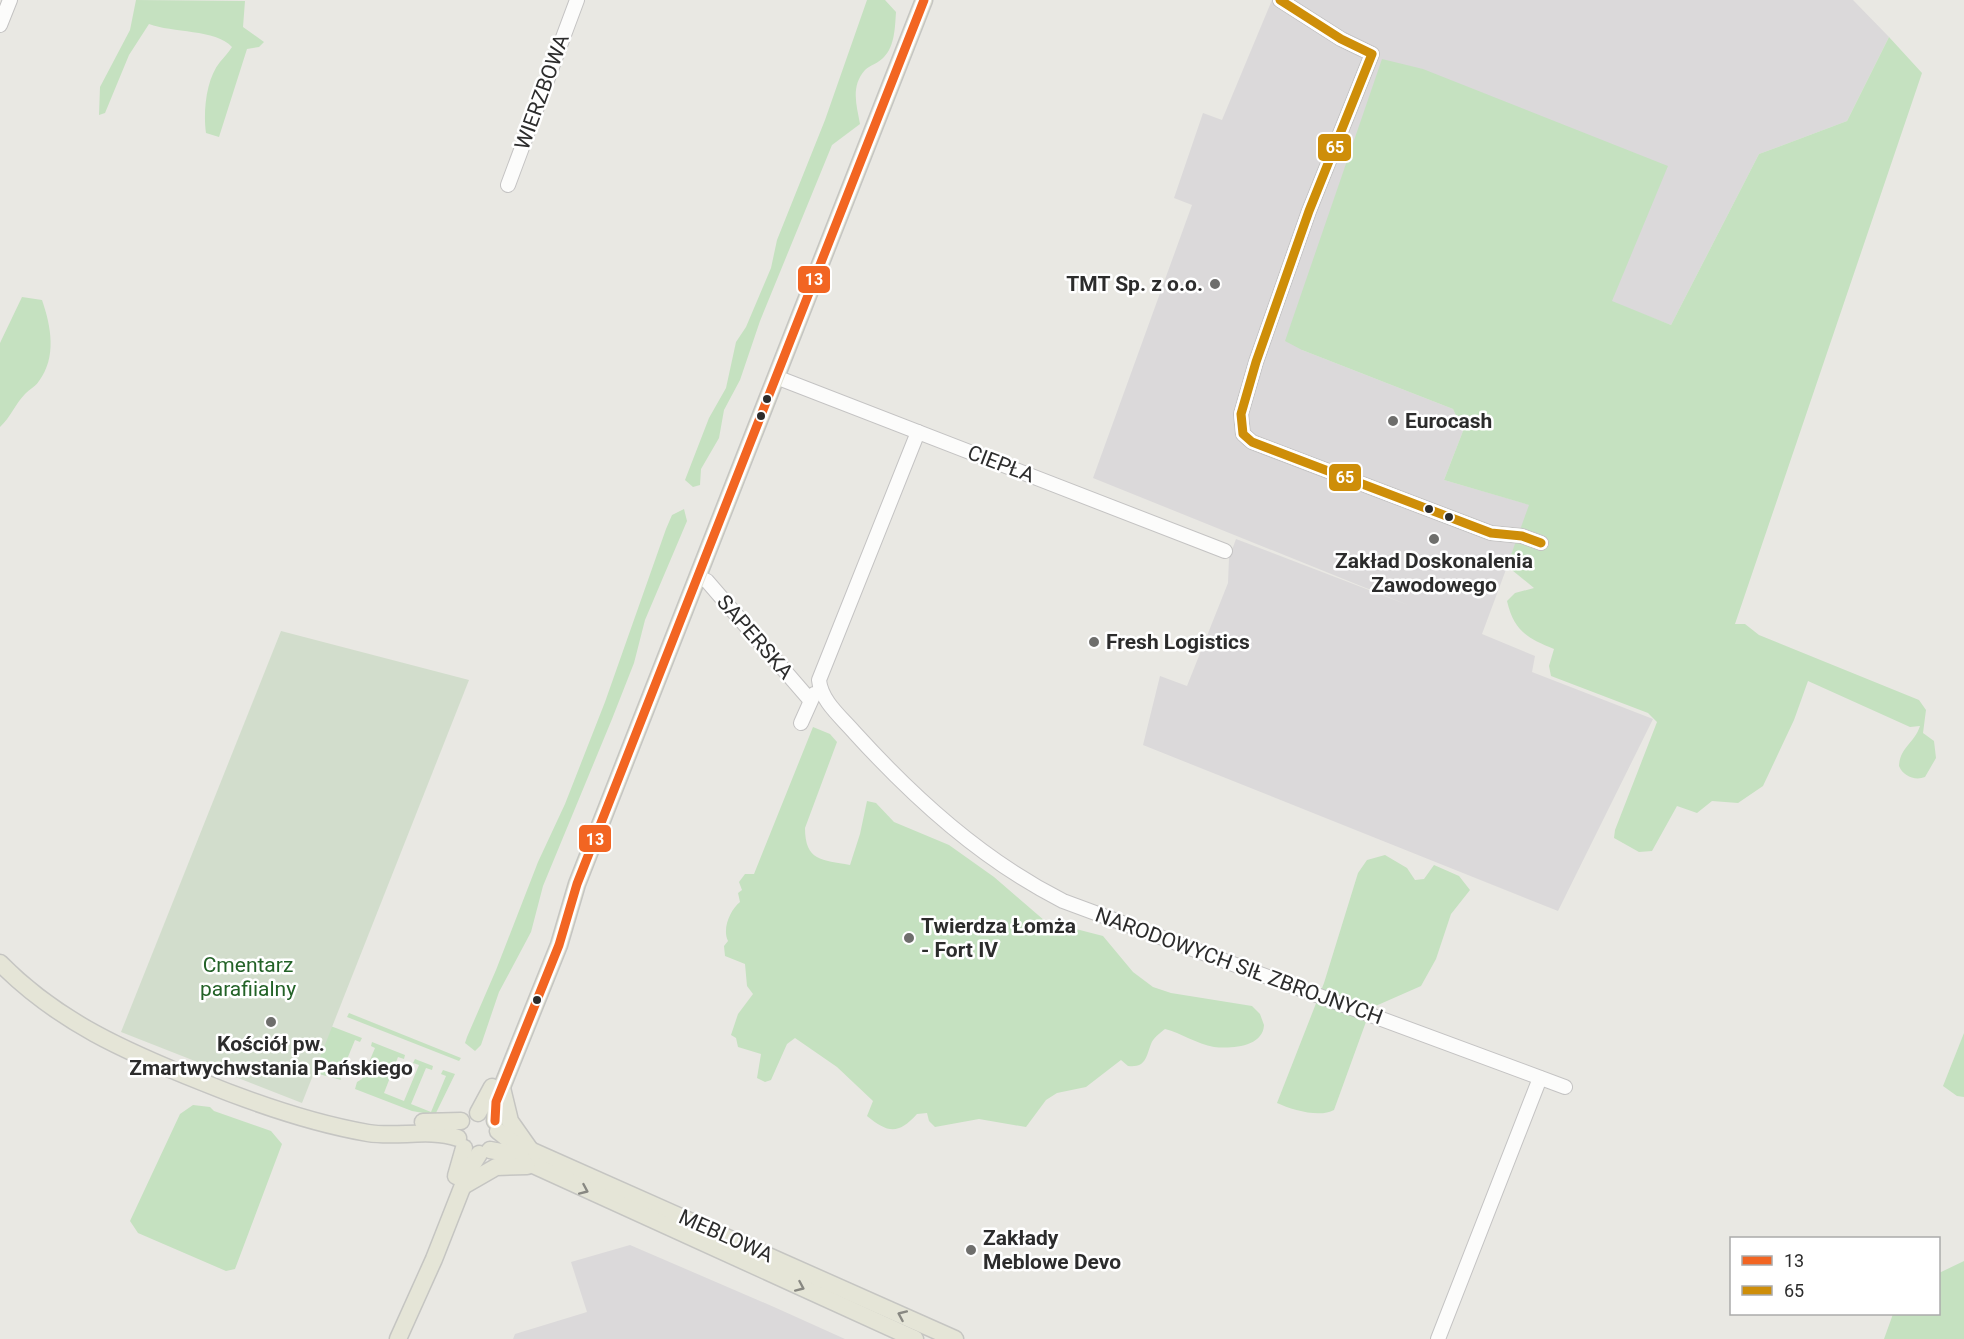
<svg xmlns="http://www.w3.org/2000/svg" width="1964" height="1339" viewBox="0 0 1964 1339" font-family="Roboto,sans-serif">
  <style>
    .industrial { fill: #dbd9da }
    .green { fill: #c5e1c0 }
    .cemetery { fill: #d2ddcc }
    .lines { fill: none; stroke-linecap: round; stroke-linejoin: round }
    .minor-casing { stroke: #c4c3c3; stroke-width: 16 }
    .major-casing { stroke: #c5c5c2; stroke-width: 19 }
    .minor { stroke: #fcfcfb; stroke-width: 14 }
    .major { stroke: #e5e5d7; stroke-width: 16 }
    .bus-1-casing { stroke: #fff; stroke-width: 14 }
    .bus-2-casing { stroke: #fff; stroke-width: 14 }
    .bus-1 { stroke: #f26522; stroke-width: 9 }
    .bus-2 { stroke: #ce8e09; stroke-width: 9 }
    .oneway { stroke: #888882 }
    .poi-dot { fill: #6e6e6c; stroke: #fff; stroke-width: 2 }
    .bus-dot { fill: #2c2c2c; stroke: #fff; stroke-width: 2 }
    .labels { text-anchor: middle; stroke-width: 5; stroke-linejoin: round; paint-order: stroke }
    .street-label { font-size: 21px; fill: #2c2c2c; stroke: #fff }
    .poi-label { font-size: 21px; font-weight: bold; fill: #2c2c2c; stroke: #fff; text-anchor: start }
    .park-label { font-size: 21px; fill: #236227; stroke: #fff }
    .line-badge { stroke: #fff; stroke-width: 2 }
    .badge-label { font-size: 16px; text-anchor: middle; font-weight: bold; fill: #fff }
  </style>
  <rect width="100%" height="100%" fill="#e9e8e3"/>
  <g class="industrial">
    <polygon points="1272,0 1853,0 1889,37 1847,121 1759,154 1671,325 1612,302 1302,350 1453,409 1463,431 1444,480 1530,505 1482,634 1535,656 1532,672 1653,719 1558,911 1143,745 1160,676 1187,686 1228,583 1229,558 1236,539 1408,605 1093,478 1192,205 1174,198 1203,113 1222,120"/>
    <polygon points="630,1245 774,1307 845,1339 513,1339 515,1334 587,1312 571,1262"/>
  </g>
  <g class="green">
    <path d="M 136,0 L 245,1 L 243,27 L 264,42 L 259,47 L 247,49 L 219,137 L 206,133 C 203,112 206,79 220,62 C 224,57 228,53 232,47 C 216,29 172,33 149,24 L 129,55 L 105,113 L 99,115 L 100,87 L 130,30 Z"/>
    <path d="M 867,0 L 885,0 L 896,12 C 895,26 895,46 884,57 C 879,63 870,65 865,70 C 850,87 857,106 860,124 L 832,145 L 760,321 L 740,380 L 724,410 L 719,438 L 701,469 L 700,485 L 693,487 L 685,480 L 709,418 L 726,388 L 736,342 L 746,327 L 771,268 L 777,240 L 825,120 Z"/>
    <path d="M 1889,37 L 1922,73 L 1735,624 L 1745,624 L 1759,635 L 1919,700 L 1926,710 L 1923,733 L 1934,741 L 1936,758 L 1925,777 C 1915,781 1903,776 1899,766 C 1900,747 1914,744 1920,726 L 1910,727 L 1808,681 L 1794,720 L 1763,786 L 1738,803 L 1712,801 L 1697,813 L 1677,806 L 1652,851 L 1639,852 L 1614,838 L 1615,830 L 1657,722 L 1648,713 L 1551,676 L 1549,666 L 1554,649 C 1527,638 1514,631 1507,601 L 1515,593 L 1534,588 L 1507,566 L 1529,505 L 1444,480 L 1463,431 L 1453,409 L 1302,350 L 1285,341 L 1382,59 L 1423,69 L 1668,166 L 1612,301 L 1671,325 L 1759,154 L 1847,121 Z"/>
    <path d="M 22,297 L 42,300 C 51,326 57,357 39,381 C 36,386 30,389 25,394 C 15,404 11,417 0,427 L 0,343 Z"/>
    <polygon points="684,509 687,521 645,620 634,663 612,719 543,886 531,932 499,992 481,1045 475,1051 465,1043 467,1037 496,970 538,862 565,804 605,702 666,529 672,515"/>
    <path d="M 813,727 L 830,734 L 837,742 L 805,828 C 805,861 822,860 850,865 L 860,834 L 867,801 L 876,803 L 894,822 L 949,845 L 994,877 L 1045,921 L 1103,936 L 1133,972 L 1153,987 L 1171,993 L 1252,1006 L 1260,1014 L 1264,1025 C 1263,1047 1231,1049 1214,1047 C 1197,1044 1181,1033 1165,1029 C 1160,1033 1153,1038 1151,1044 C 1146,1057 1146,1068 1128,1066 L 1121,1060 L 1086,1087 L 1057,1093 L 1046,1100 L 1026,1127 L 979,1119 L 935,1127 L 929,1121 L 927,1113 L 917,1114 C 898,1135 888,1133 867,1116 L 873,1101 L 837,1067 L 795,1038 L 787,1044 L 771,1080 L 765,1082 L 757,1078 L 761,1054 L 738,1047 L 736,1038 L 731,1035 L 738,1014 L 753,994 L 747,986 L 745,964 L 725,956 L 724,946 L 728,941 C 722,929 730,910 740,902 L 738,893 L 742,890 L 739,882 L 745,874 L 754,874 Z"/>
    <path d="M 1385,855 L 1407,868 L 1415,880 L 1424,879 L 1434,865 L 1459,876 L 1470,890 L 1451,914 L 1436,959 L 1421,986 L 1371,1008 L 1334,1110 C 1320,1118 1292,1110 1277,1103 L 1324,983 L 1358,873 L 1367,860 Z"/>
    <polygon points="349,1013 461,1058 459,1061 347,1017"/>
    <polygon points="328,1025 362,1038 360,1042 355,1040 343,1069 315,1058"/>
    <polygon points="1964,1033 1964,1097 1957,1096 1943,1086"/>
    <polygon points="372,1042 405,1055 404,1059 398,1057 384,1093 404,1101 419,1065 413,1063 415,1059 433,1066 432,1070 426,1068 411,1104 431,1112 446,1076 441,1074 443,1070 455,1074 435,1115 412,1111 355,1089 357,1082 362,1079 375,1048 371,1046"/>
    <polygon points="319,1062 340,1071 341,1080 315,1073"/>
    <polygon points="193,1105 210,1107 214,1111 271,1131 282,1144 235,1269 226,1271 138,1233 130,1221 180,1114"/>
    <polygon points="1964,1261 1964,1339 1884,1339 1893,1314 1938,1314 1939,1273"/>
  </g>
  <polygon class="cemetery" points="281,631 469,680 302,1103 121,1032"/>
  <g class="lines">
    <g class="minor-casing">
      <g id="minor">
        <polyline points="1280,0 1341,39 1372,54 1309,211 1256,362 1241,414 1243,434 1252,442 1491,533 1522,536 1541,543"/>
        <polyline points="0,25 10,0"/>
        <polyline points="508,185 577,0"/>
        <polyline points="776,377 1225,551"/>
        <path d="M 918,432 L 819,680 C 821,701 841,717 854,732 C 914,798 982,860 1063,901 L 1565,1087"/>
        <polyline points="698,577 707,581 810,700"/>
        <polyline points="801,723 814,694"/>
        <polyline points="1438,1339 1540,1078"/>
      </g>
    </g>
    <g class="major-casing">
      <g id="major">
        <path d="M 0,963 C 58,1022 127,1052 202,1082 C 256,1104 310,1123 368,1133 C 398,1138 428,1128 458,1138"/>
        <polyline points="502,1088 510,1121 529,1148"/>
        <polyline points="478,1113 492,1087"/>
        <polyline points="495,1121 496,1102 559,945 577,884 924,0"/>
        <polyline points="423,1122 461,1121"/>
        <polyline points="498,1131 512,1142 955,1339"/>
        <polyline points="490,1150 507,1153 915,1339"/>
        <polyline points="456,1176 464,1148"/>
        <polyline points="463,1186 496,1167 527,1166"/>
        <polyline points="398,1339 434,1259 469,1170 479,1154"/>
      </g>
    </g>
    <use href="#minor" class="minor"/>
    <use href="#major" class="major"/>
    <g class="bus-1-casing">
      <polyline id="bus-1" points="495,1121 496,1102 559,945 577,884 924,0"/>
    </g>
    <g class="bus-2-casing">
      <polyline id="bus-2" points="1280,0 1341,39 1372,54 1309,211 1256,362 1241,414 1243,434 1252,442 1491,533 1522,536 1541,543"/>
    </g>
    <use href="#bus-1" class="bus-1"/>
    <use href="#bus-2" class="bus-2"/>
  </g>
  <defs><path id="oneway-chevron" d="M-2-3.5L2.5 0L-2 3.5" fill="none" stroke-width="1.6" stroke-linecap="round" stroke-linejoin="round" transform="scale(1.5)"/></defs>
  <g class="oneway">
    <use href="#oneway-chevron" transform="translate(584 1190) rotate(24)"/>
    <use href="#oneway-chevron" transform="translate(800 1287) rotate(24)"/>
    <use href="#oneway-chevron" transform="translate(902 1315) rotate(-156)"/>
  </g>
  <g class="poi-dot">
    <circle cx="1215" cy="284" r="6"/>
    <circle cx="1393" cy="421" r="6"/>
    <circle cx="1434" cy="539" r="6"/>
    <circle cx="1094" cy="642" r="6"/>
    <circle cx="909" cy="938" r="6"/>
    <circle cx="271" cy="1022" r="6"/>
    <circle cx="971" cy="1250" r="6"/>
  </g>
  <g class="bus-dot">
    <circle cx="767" cy="399" r="5"/>
    <circle cx="761" cy="416" r="5"/>
    <circle cx="1429" cy="509" r="5"/>
    <circle cx="1449" cy="517" r="5"/>
    <circle cx="537" cy="1000" r="5"/>
  </g>
  <g class="labels">
    <g class="street-label">
      <text transform="translate(542 92) rotate(-70)" y="7">WIERZBOWA</text>
      <text transform="translate(1001 464) rotate(21)" y="7">CIEPŁA</text>
      <text transform="translate(755 637) rotate(49)" y="7">SAPERSKA</text>
      <text transform="translate(1239 966) rotate(20)" y="7">NARODOWYCH SIŁ ZBROJNYCH</text>
      <text transform="translate(726 1236) rotate(24)" y="7">MEBLOWA</text>
    </g>
    <g class="poi-label">
      <text x="1203" y="291" text-anchor="end">TMT Sp. z o.o.</text>
      <text x="1405" y="428">Eurocash</text>
      <text x="1434" y="568" text-anchor="middle">Zakład Doskonalenia<tspan x="1434" dy="24">Zawodowego</tspan></text>
      <text x="1106" y="649">Fresh Logistics</text>
      <text x="921" y="933">Twierdza Łomża<tspan x="921" dy="24">- Fort IV</tspan></text>
      <text x="271" y="1051" text-anchor="middle">Kościół pw.<tspan x="271" dy="24">Zmartwychwstania Pańskiego</tspan></text>
      <text x="983" y="1245">Zakłady<tspan x="983" dy="24">Meblowe Devo</tspan></text>
    </g>
    <g class="park-label">
      <text x="248" y="972">Cmentarz<tspan x="248" dy="24">parafiialny</tspan></text>
    </g>
  </g>
  <g class="line-badge">
    <rect x="1317" y="133" width="35" height="29" rx="6" fill="#ce8e09"/>
    <rect x="797" y="265" width="34" height="29" rx="6" fill="#f26522"/>
    <rect x="1328" y="463" width="34" height="29" rx="6" fill="#ce8e09"/>
    <rect x="578" y="824" width="34" height="29" rx="6" fill="#f26522"/>
  </g>
  <g class="badge-label">
    <text x="1335" y="153">65</text>
    <text x="814" y="285">13</text>
    <text x="1345" y="483">65</text>
    <text x="595" y="845">13</text>
  </g>
  <rect x="1730" y="1237" width="210" height="78" fill="#ffffff" stroke="#ababab" stroke-width="1.5"/>
  <rect x="1742" y="1256" width="30" height="9" fill="#f26522" stroke="#ababab" stroke-width="1.5"/>
  <text x="1784" y="1267" font-size="18" fill="#2c2c2c">13</text>
  <rect x="1742" y="1286" width="30" height="9" fill="#ce8e09" stroke="#ababab" stroke-width="1.5"/>
  <text x="1784" y="1297" font-size="18" fill="#2c2c2c">65</text>
</svg>
